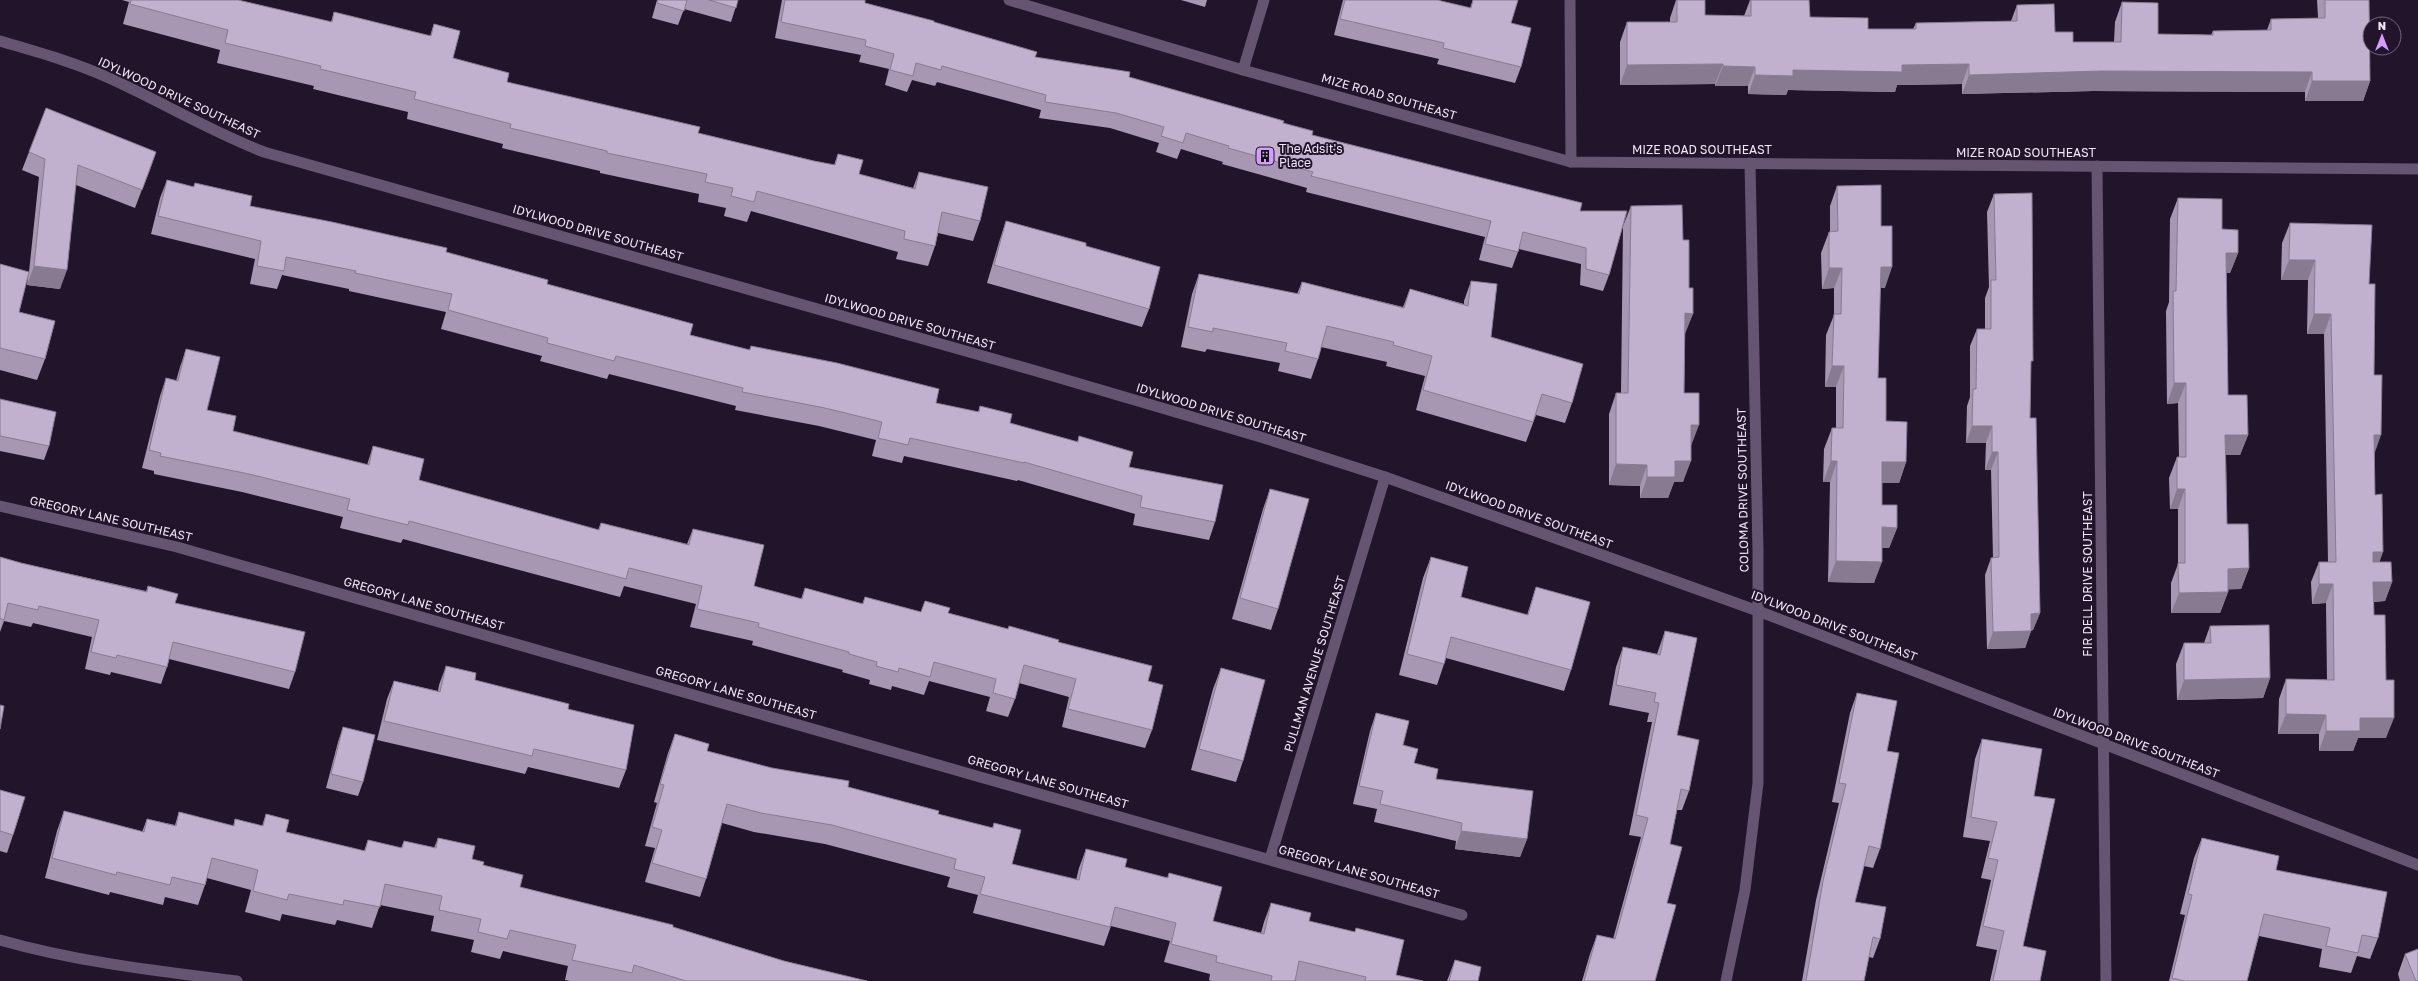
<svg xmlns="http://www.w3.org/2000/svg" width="2418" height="981" viewBox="0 0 2418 981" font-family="'Golos Text',sans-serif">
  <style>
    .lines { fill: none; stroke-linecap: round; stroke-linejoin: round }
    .minor { stroke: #655571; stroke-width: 11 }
    .tertiary { stroke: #655571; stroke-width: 11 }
    .wall { fill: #a797b2 }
    .shaded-wall { fill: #887b91 }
    .building { fill: #c2b0cf; stroke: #887b91 }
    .labels { text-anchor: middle; stroke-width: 4; stroke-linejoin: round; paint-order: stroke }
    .street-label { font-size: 12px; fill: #efe6f6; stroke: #22142b }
    .poi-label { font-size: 12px; fill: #efe6f6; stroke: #22142b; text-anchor: start }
  </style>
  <rect width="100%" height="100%" fill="#22142b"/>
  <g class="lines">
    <g class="minor">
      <polyline points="1009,0 1243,70 1571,162 2418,169"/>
      <polyline points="1570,0 1571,162"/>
      <polyline points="1243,70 1264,0"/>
      <polyline points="2097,166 2106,981"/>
      <polyline points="0,506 177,547 1462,915"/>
      <polyline points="1270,859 1385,477"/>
      <path d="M 0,940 C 77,962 157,971 237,981"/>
      <polyline points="1726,981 1745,890 1758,783 1758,551 1750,163"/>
    </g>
    <path class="tertiary" d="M 0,41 C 37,52 74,62 109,78 C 162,102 210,131 264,152 L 1036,371 L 1264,438 L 1385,477 L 1758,611 L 2418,865"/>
  </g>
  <g class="wall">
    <polygon points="122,0 238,0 331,22 334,12 430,36 434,24 453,58 507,82 698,133 814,161 834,165 838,154 859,174 913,188 919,172 980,221 973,241 938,233 935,246 928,266 896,259 898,252 751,211 747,222 724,216 726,208 698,202 699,194 600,173 600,171 502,148 503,144 407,119 408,112 313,89 314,86 217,63 220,50 123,24 129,2"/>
    <polygon points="657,0 738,0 731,22 684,9 678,25 652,18"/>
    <polygon points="782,0 865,0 865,3 934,22 1035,57 1129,77 1283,123 1312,135 1580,211 1609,275 1603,291 1580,285 1581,264 1519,249 1512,268 1479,260 1485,237 1306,192 1307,188 1222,164 1223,162 1181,149 1177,159 1156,152 1159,143 1110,128 1039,118 1041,110 937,82 935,86 912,80 907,92 885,85 889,69 859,62 861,55 775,38"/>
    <polygon points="1181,0 1207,0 1205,7"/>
    <polygon points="1343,0 1437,0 1470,8 1473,0 1518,0 1511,23 1521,67 1515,83 1437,64 1439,59 1334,35"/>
    <polygon points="1676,0 1705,0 1705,15 1744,16 1750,0 1809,0 1810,17 1868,29 1913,29 1916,23 2011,21 2017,5 2055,32 2073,42 2114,42 2115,22 2122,2 2158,34 2211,35 2213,31 2267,30 2271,19 2318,18 2317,0 2369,0 2370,81 2363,101 2305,101 2305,92 2093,91 1962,94 1962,84 1897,85 1895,92 1788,90 1786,95 1748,94 1748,86 1715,86 1715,84 1620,85 1620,42 1627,22 1670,22 1670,18"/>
    <polygon points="29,152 156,152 135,208 76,185 60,289 27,285 28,275 19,312 45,359 37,380 0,370 0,264 29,272 39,177 22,170"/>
    <polygon points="167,180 193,187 195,183 250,206 446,252 547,284 690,335 749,350 751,346 936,403 978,412 980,406 1010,423 1077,442 1079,436 1215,522 1209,540 1133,525 1135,514 1018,480 1017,481 904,456 902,463 872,456 876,440 819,426 735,410 736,406 609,374 607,379 540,361 542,356 441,329 446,312 349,291 349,289 282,275 277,289 250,284 255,259 151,234 160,198"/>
    <polygon points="1837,186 1881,226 1885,288 1880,288 1878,378 1886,421 1906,462 1899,483 1882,483 1882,505 1897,528 1889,548 1882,548 1874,583 1828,582 1830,482 1823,482 1824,449 1832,428 1836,428 1836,387 1825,387 1826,335 1834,315 1834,288 1822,289 1821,253 1829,232 1830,232 1830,206"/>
    <polygon points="1994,194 2031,366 2030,418 2040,613 2033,630 2031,631 2025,648 1987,649 1985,575 1991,558 1993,558 1991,470 1985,470 1986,443 1966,443 1967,406 1970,397 1970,346 1977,329 1985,329 1985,298 1989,287 1987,212"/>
    <polygon points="2178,198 2222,229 2238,253 2230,273 2226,273 2228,395 2248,435 2240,455 2226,455 2227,524 2249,568 2241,589 2228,589 2228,592 2220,613 2171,613 2171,583 2178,564 2178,509 2170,509 2169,478 2177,457 2179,457 2178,403 2167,404 2166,311 2169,302 2170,219"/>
    <polygon points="1631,206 1683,240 1685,334 1684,393 1691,446 1683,482 1674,482 1668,498 1640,498 1640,486 1609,485 1609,414 1616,393 1621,393 1623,226"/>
    <polygon points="1006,221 1086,246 1149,309 1142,327 987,283 1000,239"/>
    <polygon points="2290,223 2369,284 2374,375 2374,453 2375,495 2380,562 2392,582 2385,601 2374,602 2374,615 2386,738 2358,738 2353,751 2319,751 2319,734 2278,734 2279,699 2286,679 2327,680 2326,603 2312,604 2311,582 2319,562 2328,562 2324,334 2307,334 2308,280 2281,280 2282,243"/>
    <polygon points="1199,274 1297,294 1302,282 1403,307 1410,289 1464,304 1464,301 1471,281 1491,337 1572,403 1565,423 1536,415 1526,442 1416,410 1425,376 1386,366 1387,362 1321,347 1318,359 1311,379 1278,371 1280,363 1207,349 1205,352 1181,347 1192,294"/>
    <polygon points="186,349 207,410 233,431 367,465 373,446 419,480 598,530 601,523 687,544 693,529 754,586 801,599 805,588 862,604 865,597 921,612 925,601 948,613 1008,629 1058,642 1148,681 1152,730 1145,748 1062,727 1069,697 1019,683 1015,699 1008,717 986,711 990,697 929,681 924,695 892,686 891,690 869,684 870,680 842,672 843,670 752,645 753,641 690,627 696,604 624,586 620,597 403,539 401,543 340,528 343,517 242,492 154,474 154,471 142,468 160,396 166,378 176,381 180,367"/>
    <polygon points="0,399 49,446 44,460 0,451"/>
    <polygon points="1270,489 1278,609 1271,630 1232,619 1263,509"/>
    <polygon points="0,557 21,563 146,591 148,586 175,603 295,672 289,689 169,659 167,667 161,684 111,672 110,675 85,669 92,637 33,623 31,627 4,621 0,632"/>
    <polygon points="1431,557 1461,597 1527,615 1536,587 1571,670 1564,691 1446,658 1437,685 1399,675 1423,578"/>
    <polygon points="2210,626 2270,678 2263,698 2177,700 2176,664 2184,643 2204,643"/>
    <polygon points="1665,631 1677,735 1689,791 1682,810 1677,810 1670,844 1667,903 1655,981 1582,981 1590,954 1597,935 1613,939 1641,837 1629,835 1652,722 1647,722 1649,713 1609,705 1616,667 1623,647 1657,654"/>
    <polygon points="446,666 475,680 568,709 626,770 619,788 528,767 525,774 377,740 387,699 394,681 438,691 439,685"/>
    <polygon points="1221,668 1243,761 1236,782 1191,770 1213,689"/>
    <polygon points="1857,693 1887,751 1880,849 1873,868 1864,866 1855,902 1880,939 1873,958 1869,957 1864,981 1802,981 1816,900 1839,803 1832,802 1850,713"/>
    <polygon points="1376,713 1403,745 1414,763 1436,779 1527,839 1520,857 1455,849 1456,841 1374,822 1377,809 1353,804 1370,731"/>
    <polygon points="343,727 363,782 358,796 326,788 338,742"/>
    <polygon points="675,734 707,751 772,768 848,787 938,814 992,828 994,823 1012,864 1076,880 1079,868 1086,849 1125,867 1167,878 1169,873 1213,921 1261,933 1264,922 1271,903 1309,921 1355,932 1356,928 1396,975 1423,981 1211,981 1209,980 1210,974 1164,962 1170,941 1111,926 1104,946 973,913 978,895 947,887 950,877 825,844 754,832 722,823 706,879 700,897 645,882 655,848 645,846 657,803 654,802 668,753"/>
    <polygon points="1982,739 2034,796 2023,946 2040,981 1990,981 1997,950 1976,946 1991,880 1981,878 1990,841 1963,837 1975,759"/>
    <polygon points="0,790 13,835 7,853 0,851"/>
    <polygon points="64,811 142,832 147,819 175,825 179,812 233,826 235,819 262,826 266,814 286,832 364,851 368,840 401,848 404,841 434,848 438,838 472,859 483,865 520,887 673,927 784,961 867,981 570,981 565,980 568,966 503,951 500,959 471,952 474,940 431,931 434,916 380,905 372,928 337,920 335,925 282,914 280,921 245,912 251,890 207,878 205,885 198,905 165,897 163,905 110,892 109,895 45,878 57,831"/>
    <polygon points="2202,838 2276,870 2378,938 2370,959 2357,956 2351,973 2319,967 2322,949 2259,936 2247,981 2169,981 2185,915 2180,914 2194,858"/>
    <polygon points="2405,954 2418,981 2400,981 2398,974"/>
    <polygon points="1455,960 1478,981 1447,981"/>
  </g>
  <g class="shaded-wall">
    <polygon points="1723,64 1715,84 1620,85 1627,65"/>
    <polygon points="1969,64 1962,84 1897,85 1895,92 1788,90 1786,95 1748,94 1755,75 1793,70 1902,65"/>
    <polygon points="1723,66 1755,67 1748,86 1715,86"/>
    <polygon points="2101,71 2312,72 2305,92 2093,91 1962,94 1969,75"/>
    <polygon points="2312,81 2370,81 2363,101 2305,101"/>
    <polygon points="156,152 150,170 135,208 142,190"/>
    <polygon points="2226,253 2238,253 2230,273 2218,273"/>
    <polygon points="2289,260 2315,260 2308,280 2281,280"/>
    <polygon points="34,266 67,270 60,289 27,285"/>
    <polygon points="1881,267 1892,267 1885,288 1873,288"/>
    <polygon points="1829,268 1842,268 1834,288 1822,289"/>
    <polygon points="1685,313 1693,314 1685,334"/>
    <polygon points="2314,314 2331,314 2324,334 2307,334"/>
    <polygon points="1832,366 1844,366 1836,387 1825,387"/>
    <polygon points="2174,383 2186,383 2178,403 2167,404"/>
    <polygon points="1691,425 1699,425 1691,446 1683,446"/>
    <polygon points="1972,426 1992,426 1986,443 1966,443"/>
    <polygon points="2225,435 2248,435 2240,455 2218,455"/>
    <polygon points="2374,435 2381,435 2374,455"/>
    <polygon points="1992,452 1998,452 1991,470 1985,470"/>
    <polygon points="1675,461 1691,461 1683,482 1674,482 1668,498 1640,498 1647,477"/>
    <polygon points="1831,461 1837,461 1830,482 1823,482"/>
    <polygon points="1882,462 1906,462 1899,483 1875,483"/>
    <polygon points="1616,464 1647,465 1640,486 1609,485"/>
    <polygon points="2177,489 2185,489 2178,509 2170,509"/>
    <polygon points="1882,527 1897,528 1889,548 1875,548"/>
    <polygon points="2373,552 2383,552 2376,572 2366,572"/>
    <polygon points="1836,561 1882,562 1874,583 1828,582"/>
    <polygon points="2249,568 2241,589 2220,590 2228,569"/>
    <polygon points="2373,582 2392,582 2385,601 2366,602"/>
    <polygon points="2319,584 2333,584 2326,603 2312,604"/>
    <polygon points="2228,592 2220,613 2171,613 2179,593"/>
    <polygon points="2040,613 2033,630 2025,631 2031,631 2025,648 1987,649 1993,632 2031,614"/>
    <polygon points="2270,678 2263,698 2177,700 2184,680"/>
    <polygon points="2286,714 2326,715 2319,734 2278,734"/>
    <polygon points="2360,718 2394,718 2386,738 2358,738 2353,751 2319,751 2326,731"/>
    <polygon points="1461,831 1527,839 1520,857 1455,849"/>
  </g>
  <g class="building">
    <polygon points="131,0 238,0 332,22 334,12 431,36 434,24 460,31 453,58 509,73 507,82 700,127 698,133 814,161 835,165 838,154 863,160 859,174 915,189 919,172 988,187 980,221 942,212 935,246 904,239 905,231 757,191 754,202 731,196 733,188 705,182 707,174 607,153 607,151 510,128 511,124 414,99 416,92 320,69 321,66 225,43 228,30 130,4"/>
    <polygon points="658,0 687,0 684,11 657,3"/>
    <polygon points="709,0 738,0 736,8"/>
    <polygon points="785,0 865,0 865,3 934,21 934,22 1037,52 1035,57 1130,72 1129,77 1284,121 1283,123 1313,131 1312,135 1582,203 1580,211 1627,211 1609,275 1586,269 1586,248 1523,232 1518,252 1485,244 1491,221 1311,176 1313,172 1228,148 1229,146 1186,133 1183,143 1161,136 1164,127 1116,113 1045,102 1046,95 942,66 941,70 916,63 913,76 890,70 894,54 865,46 866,40 781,22"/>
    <polygon points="1345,0 1437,0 1471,8 1473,0 1518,0 1511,23 1531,28 1521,67 1443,48 1444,43 1340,19"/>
    <polygon points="1677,0 1705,0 1705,15 1751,16 1751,0 1809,0 1810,17 1868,18 1868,29 1916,29 1916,23 2017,21 2017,5 2054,4 2055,32 2073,32 2073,42 2121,42 2122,2 2158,3 2158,34 2213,35 2213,31 2271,30 2271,19 2325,18 2325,0 2369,0 2370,81 2312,81 2312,72 2101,71 1969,75 1969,64 1902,65 1902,72 1793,70 1793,76 1755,75 1755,67 1723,66 1723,64 1627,65 1627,22 1677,22"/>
    <polygon points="46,108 156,152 142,190 78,165 67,270 34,266 45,159 29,152"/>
    <polygon points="167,180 194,187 195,183 252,196 250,206 332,222 447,248 446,252 548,280 547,284 693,324 690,335 750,350 751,346 837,363 939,389 936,403 979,412 980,406 1012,414 1010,423 1078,442 1079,436 1133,452 1129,467 1223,485 1215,522 1140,507 1142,496 1024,462 1024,463 910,438 908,445 878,438 882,422 825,408 742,392 743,388 616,356 614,361 547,343 548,338 448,310 452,294 355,273 356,271 286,257 284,271 257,266 261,241 158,216"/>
    <polygon points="1881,185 1881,226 1892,226 1892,267 1881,267 1878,378 1886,378 1886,421 1907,422 1906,462 1882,462 1882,505 1897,505 1897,528 1882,527 1882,562 1836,561 1837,461 1831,461 1832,428 1843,428 1844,366 1832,366 1834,314 1841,314 1842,268 1829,268 1829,232 1838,231 1837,186"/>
    <polygon points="2032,193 2033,361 2031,361 2030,418 2036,418 2040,613 2031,614 2031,631 1993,632 1991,558 1999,557 1998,452 1992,452 1992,426 1972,426 1973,389 1976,389 1977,329 1991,329 1991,280 1996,280 1994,194"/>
    <polygon points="2178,198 2222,199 2222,229 2238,230 2238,253 2226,253 2228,395 2247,395 2248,435 2225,435 2227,524 2248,524 2249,568 2228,569 2228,592 2179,593 2178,563 2185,563 2185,489 2177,489 2177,457 2186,457 2186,383 2174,383 2173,291 2176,291"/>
    <polygon points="1682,205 1683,240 1689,240 1689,288 1693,288 1693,314 1685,313 1684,393 1699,393 1699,425 1691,425 1691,461 1675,461 1675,477 1647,477 1647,465 1616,464 1616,393 1628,393 1631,206"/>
    <polygon points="1006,221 1086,243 1086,246 1160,267 1149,309 994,265"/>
    <polygon points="2290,223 2372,225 2369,284 2375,284 2374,375 2382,375 2381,435 2374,435 2375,495 2382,494 2383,552 2373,552 2373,562 2391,562 2392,582 2373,582 2374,615 2385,615 2386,680 2394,680 2394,718 2360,718 2360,731 2326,731 2326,715 2286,714 2286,679 2334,680 2333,584 2319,584 2319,562 2336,562 2331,314 2314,314 2315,260 2289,260"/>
    <polygon points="0,264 29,272 19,312 55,321 45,359 0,348"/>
    <polygon points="1199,274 1299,294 1302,282 1404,308 1410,289 1468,306 1471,281 1497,284 1491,337 1583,364 1572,403 1542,394 1533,422 1423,390 1432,356 1393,345 1394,342 1327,326 1318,359 1285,351 1287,343 1213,328 1213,332 1188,327"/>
    <polygon points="186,349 220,357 207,410 236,416 233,431 369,465 373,446 424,459 419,480 599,530 601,523 689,545 693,529 764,545 754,586 802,599 805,588 863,604 865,597 921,612 925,601 950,608 948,613 1008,629 1009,626 1059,640 1058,642 1152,666 1148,681 1163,685 1152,730 1068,709 1076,679 1024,665 1015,699 993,693 996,679 934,662 930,677 899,668 898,672 876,666 877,662 849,654 849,652 758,627 759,623 697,609 702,586 629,568 626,579 409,521 408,525 347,510 350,499 249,474 160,456 161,453 149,450 166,378 178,381"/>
    <polygon points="0,399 56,412 49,446 0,436"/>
    <polygon points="1270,489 1309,499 1278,609 1240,598"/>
    <polygon points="0,557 21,563 147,592 148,586 178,594 175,603 305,632 295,672 173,642 167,667 117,655 116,658 91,652 99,620 39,606 38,610 8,603 4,620 0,618"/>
    <polygon points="1431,557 1468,567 1461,597 1528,615 1536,587 1590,602 1571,670 1451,637 1444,664 1407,654"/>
    <polygon points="2269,625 2270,678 2184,680 2184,643 2211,643 2210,626"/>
    <polygon points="1665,631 1697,638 1677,735 1699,740 1689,791 1681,789 1670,844 1682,847 1667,903 1676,905 1655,981 1584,981 1597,935 1615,939 1648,818 1636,815 1659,703 1654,702 1656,693 1616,685 1623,647 1660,655"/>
    <polygon points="446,666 476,673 475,680 569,704 568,709 634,725 626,770 534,749 532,756 384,721 394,681 440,692"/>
    <polygon points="1221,668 1265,680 1243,761 1199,749"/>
    <polygon points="1857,693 1897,701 1887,751 1899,753 1880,849 1869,846 1855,902 1886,907 1880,939 1873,937 1864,981 1806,981 1823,881 1846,784 1839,783"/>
    <polygon points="0,705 4,706 0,729"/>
    <polygon points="1376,713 1409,721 1403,745 1418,749 1414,763 1438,769 1436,779 1533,791 1527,839 1461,831 1462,823 1380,804 1383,791 1359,786"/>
    <polygon points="343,727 375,735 363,782 331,774"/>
    <polygon points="675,734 709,744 707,751 772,768 849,781 848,787 939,811 938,814 993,828 994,823 1021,830 1012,864 1079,880 1086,849 1127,859 1125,867 1168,878 1169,873 1222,887 1213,921 1264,934 1271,903 1311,913 1309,921 1355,932 1356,928 1404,940 1396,975 1423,981 1365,981 1366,977 1299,961 1295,981 1271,981 1272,976 1216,962 1217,956 1171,944 1176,923 1115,907 1110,927 980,894 985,877 954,869 956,859 832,825 761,813 727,804 706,879 652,863 662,830 652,827 664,785 660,784"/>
    <polygon points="1982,739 2042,749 2034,796 2055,799 2023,946 2046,951 2040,981 1993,981 2004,931 1983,926 1998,860 1988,858 1997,822 1971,817"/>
    <polygon points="0,790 25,797 13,835 0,831"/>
    <polygon points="64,811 144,832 147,819 176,826 179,812 234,826 235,819 263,826 266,814 289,820 286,832 365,851 368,840 402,848 404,841 436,848 438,838 475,846 472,859 484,862 483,865 523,875 520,887 673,925 673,927 784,961 867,981 686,981 634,965 632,973 572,960 576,945 510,930 507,939 478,932 481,919 439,910 442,896 385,884 380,907 344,900 343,905 289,894 287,900 253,891 258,870 212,858 205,885 172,877 170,885 117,872 116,875 52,858"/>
    <polygon points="2202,838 2279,856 2276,870 2387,892 2378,938 2362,935 2358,953 2326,946 2330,928 2264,914 2247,981 2185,981 2172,978 2192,895 2188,894"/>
    <polygon points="2418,949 2418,981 2416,981 2405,954"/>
    <polygon points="1455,960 1481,967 1478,981 1449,981"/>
  </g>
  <defs>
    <g id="building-square" transform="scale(1)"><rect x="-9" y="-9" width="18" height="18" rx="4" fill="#d59cfb" stroke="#22142b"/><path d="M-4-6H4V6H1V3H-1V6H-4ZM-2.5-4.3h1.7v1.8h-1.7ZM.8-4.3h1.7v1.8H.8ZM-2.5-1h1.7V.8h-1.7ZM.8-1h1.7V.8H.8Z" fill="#111"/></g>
  </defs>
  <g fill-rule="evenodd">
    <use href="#building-square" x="1265" y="156"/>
  </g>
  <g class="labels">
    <g class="street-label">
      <text transform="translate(1389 97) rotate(16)" y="4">MIZE ROAD SOUTHEAST</text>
      <text transform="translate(179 98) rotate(25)" y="4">IDYLWOOD DRIVE SOUTHEAST</text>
      <text x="1702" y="154">MIZE ROAD SOUTHEAST</text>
      <text x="2026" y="157">MIZE ROAD SOUTHEAST</text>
      <text transform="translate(598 233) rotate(16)" y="4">IDYLWOOD DRIVE SOUTHEAST</text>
      <text transform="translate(910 322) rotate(16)" y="4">IDYLWOOD DRIVE SOUTHEAST</text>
      <text transform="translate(1221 413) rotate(17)" y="4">IDYLWOOD DRIVE SOUTHEAST</text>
      <text transform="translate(1743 490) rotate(-91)" y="4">COLOMA DRIVE SOUTHEAST</text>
      <text transform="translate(1529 515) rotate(20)" y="4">IDYLWOOD DRIVE SOUTHEAST</text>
      <text transform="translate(111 519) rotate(13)" y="4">GREGORY LANE SOUTHEAST</text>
      <text transform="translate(2088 574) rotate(-90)" y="4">FIR DELL DRIVE SOUTHEAST</text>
      <text transform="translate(424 604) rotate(16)" y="4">GREGORY LANE SOUTHEAST</text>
      <text transform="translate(1834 626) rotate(21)" y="4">IDYLWOOD DRIVE SOUTHEAST</text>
      <text transform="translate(1315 664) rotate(-73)" y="4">PULLMAN AVENUE SOUTHEAST</text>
      <text transform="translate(736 693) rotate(16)" y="4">GREGORY LANE SOUTHEAST</text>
      <text transform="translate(2136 743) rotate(21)" y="4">IDYLWOOD DRIVE SOUTHEAST</text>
      <text transform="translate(1048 782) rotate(16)" y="4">GREGORY LANE SOUTHEAST</text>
      <text transform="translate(1359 872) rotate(16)" y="4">GREGORY LANE SOUTHEAST</text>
    </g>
    <g class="poi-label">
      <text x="1279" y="153">The Adsit's<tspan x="1279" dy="14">Place</tspan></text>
    </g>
  </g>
  <g transform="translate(2382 36)"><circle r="19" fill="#22142b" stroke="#74687c"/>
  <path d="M0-3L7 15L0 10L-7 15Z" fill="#d59cfb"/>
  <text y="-6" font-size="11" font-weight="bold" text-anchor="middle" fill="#efe6f6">N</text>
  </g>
</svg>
